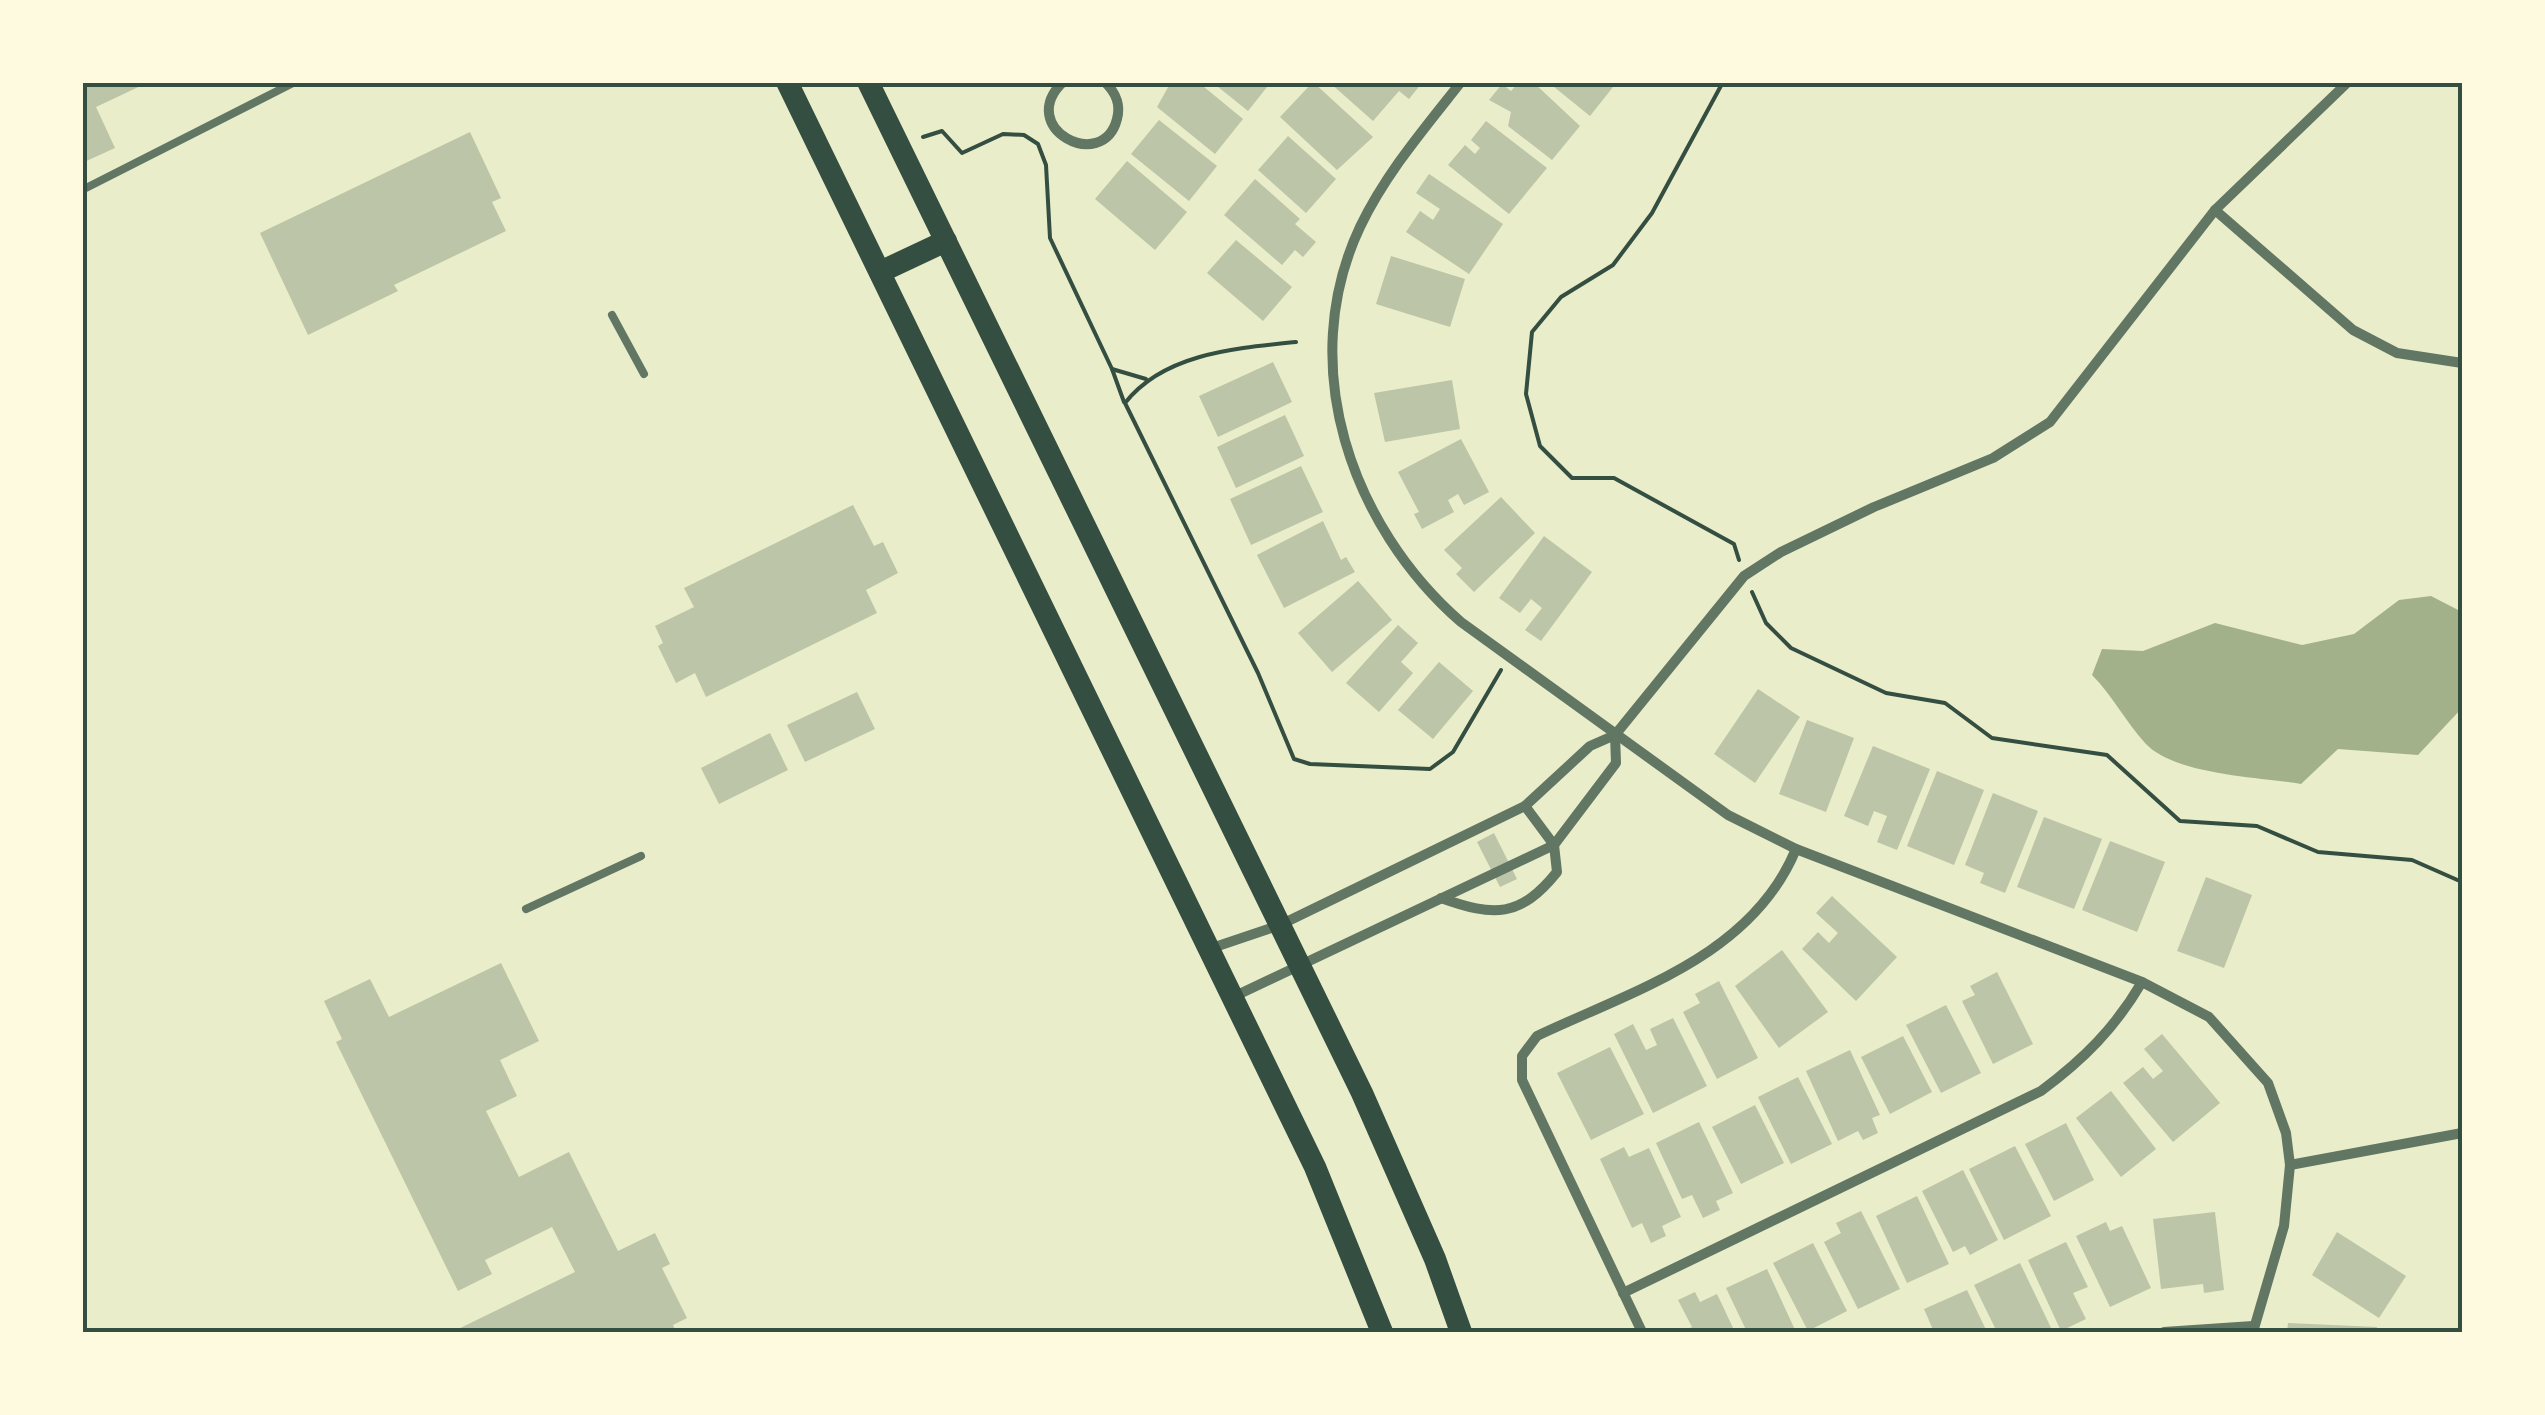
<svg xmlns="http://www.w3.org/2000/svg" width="2545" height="1415" viewBox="0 0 2545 1415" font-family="Lora,serif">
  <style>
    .water { fill: #a3b18a }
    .building { fill: #bcc5a7 }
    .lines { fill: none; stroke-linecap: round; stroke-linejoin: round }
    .path { stroke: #344e41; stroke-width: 4 }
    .service { stroke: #617663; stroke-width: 8 }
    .minor { stroke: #617663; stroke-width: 10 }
    .primary { stroke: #344e41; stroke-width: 22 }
    .neatline { fill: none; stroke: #344e41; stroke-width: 4 }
  </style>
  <rect width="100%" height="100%" fill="#e9edc9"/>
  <path class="water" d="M 2431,596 L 2462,612 L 2462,708 L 2418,755 L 2338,749 L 2301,784 C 2259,777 2174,775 2145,743 C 2125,721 2113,696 2092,675 L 2102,649 L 2143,651 L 2215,623 L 2302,645 L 2354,634 L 2399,600 Z"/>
  <g class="building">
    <polygon points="82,82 149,82 96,107 115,148 82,163"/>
    <polygon points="1171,82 1198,82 1243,119 1215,154 1157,107"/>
    <polygon points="1212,82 1271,82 1248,111"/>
    <polygon points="1313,82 1373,137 1337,170 1280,117"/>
    <polygon points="1329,82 1420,82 1421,84 1409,99 1399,91 1373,121"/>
    <polygon points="1519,82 1533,82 1580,126 1552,160 1508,126 1511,112 1489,100 1502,84 1511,91"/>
    <polygon points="1548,82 1617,82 1590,116"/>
    <polygon points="1159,120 1217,166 1189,201 1131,154"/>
    <polygon points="1486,121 1547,168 1509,214 1448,165 1465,145 1475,154 1480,148 1471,140"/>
    <polygon points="470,132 501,198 492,202 506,231 394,285 398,291 308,335 260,233"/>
    <polygon points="1288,136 1336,179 1306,213 1258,170"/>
    <polygon points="1127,161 1187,212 1155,250 1095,199"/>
    <polygon points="1429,174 1503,224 1469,274 1406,232 1420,211 1433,220 1440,209 1416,193"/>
    <polygon points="1255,179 1300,219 1295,224 1316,242 1303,257 1295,250 1282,265 1224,215"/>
    <polygon points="1236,240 1292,287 1263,321 1207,273"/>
    <polygon points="1391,256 1465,279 1450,327 1376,304"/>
    <polygon points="1273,362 1292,402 1218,437 1199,396"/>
    <polygon points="1452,380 1460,429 1385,442 1374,393"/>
    <polygon points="1285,415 1304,456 1236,488 1217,447"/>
    <polygon points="1461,439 1489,492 1464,505 1458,494 1448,500 1454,512 1422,529 1414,514 1419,512 1398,472"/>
    <polygon points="1301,466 1323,512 1251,545 1230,499"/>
    <polygon points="1501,497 1535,533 1474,592 1456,574 1462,568 1444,550"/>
    <polygon points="853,505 874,546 883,542 898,573 866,590 877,613 706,697 695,673 676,683 658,646 663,643 655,626 694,607 684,588"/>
    <polygon points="1323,521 1341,560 1346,557 1355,572 1284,608 1257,555"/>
    <polygon points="1544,536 1592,572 1541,641 1525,630 1542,608 1531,599 1520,613 1499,598"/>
    <polygon points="1358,581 1392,620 1332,672 1298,633"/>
    <polygon points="1398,625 1418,643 1401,662 1413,673 1379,712 1346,683"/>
    <polygon points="1439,662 1473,691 1433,739 1398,710"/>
    <polygon points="1758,689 1800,717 1755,783 1714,754"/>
    <polygon points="857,692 875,729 805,762 787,725"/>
    <polygon points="1807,720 1854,738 1826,812 1779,794"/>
    <polygon points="770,733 788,770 719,804 701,768"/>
    <polygon points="1873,746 1930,769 1897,850 1877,842 1887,816 1874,811 1868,826 1844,816"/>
    <polygon points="1937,771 1984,790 1954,865 1907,846"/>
    <polygon points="1993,793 2038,811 2005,893 1980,883 1984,873 1965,865"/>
    <polygon points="2044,817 2102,839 2074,909 2017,887"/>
    <polygon points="1494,833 1517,879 1500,887 1477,842"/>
    <polygon points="2110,841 2165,862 2137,932 2082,910"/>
    <polygon points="2206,877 2252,895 2224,968 2177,951"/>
    <polygon points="1832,896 1897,957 1856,1001 1802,949 1818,932 1829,943 1838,933 1816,913"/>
    <polygon points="1782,950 1828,1012 1779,1048 1735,986"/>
    <polygon points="501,963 539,1041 500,1060 517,1096 486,1111 519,1177 569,1152 618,1251 655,1233 670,1264 662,1268 687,1318 673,1325 676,1332 452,1332 575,1272 552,1227 485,1260 492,1274 458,1291 336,1042 342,1039 324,1001 370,979 389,1017"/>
    <polygon points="1997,972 2033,1044 1993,1064 1962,1001 1975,995 1970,986"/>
    <polygon points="1719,981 1758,1058 1717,1079 1683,1012 1700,1003 1695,994"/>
    <polygon points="1946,1005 1981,1073 1941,1093 1906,1025"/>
    <polygon points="1673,1018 1707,1086 1653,1113 1614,1034 1633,1024 1646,1050 1657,1045 1650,1029"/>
    <polygon points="2162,1034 2220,1103 2173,1142 2123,1083 2143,1067 2153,1079 2163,1071 2144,1049"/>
    <polygon points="1903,1036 1932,1092 1890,1114 1861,1057"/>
    <polygon points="1610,1047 1644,1114 1591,1140 1557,1073"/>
    <polygon points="1850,1050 1880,1115 1872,1118 1878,1133 1863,1140 1858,1131 1838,1141 1806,1071"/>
    <polygon points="1798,1077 1832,1144 1791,1164 1758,1097"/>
    <polygon points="2111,1091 2156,1149 2121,1177 2076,1118"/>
    <polygon points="1755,1105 1784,1163 1741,1184 1712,1127"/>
    <polygon points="1699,1122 1733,1193 1716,1201 1720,1210 1703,1218 1692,1195 1682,1199 1656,1143"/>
    <polygon points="2066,1123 2094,1180 2054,1201 2025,1144"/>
    <polygon points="2015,1146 2051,1216 2004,1240 1969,1169"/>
    <polygon points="1624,1147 1629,1157 1649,1148 1681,1217 1662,1226 1666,1236 1651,1243 1642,1223 1632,1228 1600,1159"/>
    <polygon points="1963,1170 1998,1240 1970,1255 1965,1246 1953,1252 1922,1191"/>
    <polygon points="1917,1196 1949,1264 1907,1283 1876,1216"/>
    <polygon points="1861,1211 1900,1289 1858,1309 1824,1242 1841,1233 1836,1223"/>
    <polygon points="2215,1212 2224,1290 2204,1293 2203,1284 2161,1289 2153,1219"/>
    <polygon points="2106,1222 2110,1231 2122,1226 2151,1288 2110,1307 2076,1236"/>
    <polygon points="2337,1232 2406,1276 2379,1318 2312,1275"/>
    <polygon points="2066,1242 2088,1287 2073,1293 2086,1319 2061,1331 2028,1260"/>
    <polygon points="1813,1243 1847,1311 1808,1331 1773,1263"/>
    <polygon points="2020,1263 2053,1332 1997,1332 1974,1285"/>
    <polygon points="1767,1269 1796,1332 1747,1332 1726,1288"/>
    <polygon points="1967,1290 1987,1332 1934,1332 1924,1309"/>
    <polygon points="1695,1292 1700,1302 1717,1294 1735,1332 1681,1332 1692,1327 1678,1300"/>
    <polygon points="2288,1323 2377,1327 2376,1332 2287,1332"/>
  </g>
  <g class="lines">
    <g class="path">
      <polyline points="1723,82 1652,213 1613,265 1561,297 1532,332 1526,394 1540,446 1572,478 1614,478 1734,544 1739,560"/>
      <polyline points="923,137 942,131 962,153 1003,134 1024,135 1038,144 1046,165 1050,238 1112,369"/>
      <path d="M 1296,342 C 1237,348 1164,353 1125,403 L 1258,673 L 1294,759 L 1310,764 L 1430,769 L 1453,752 L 1501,670"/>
      <polyline points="1124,402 1112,369 1146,379"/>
      <polyline points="1752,592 1766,623 1791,648 1886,693 1945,703 1992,738 2107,755 2180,821 2257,826 2318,852 2412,860 2462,882"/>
    </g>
    <g class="service">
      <polyline points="82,190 295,82"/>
      <polyline points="612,315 644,374"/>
      <polyline points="526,909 641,856"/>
    </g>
    <g class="minor">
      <path d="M 1063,82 C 1015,128 1103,174 1117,119 C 1121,104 1116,93 1105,82"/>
      <path d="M 1461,82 C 1424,129 1386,173 1360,227 C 1295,365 1351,526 1461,622 L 1728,815 L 1796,849 L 2142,982 L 2209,1017 L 2268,1083 L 2286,1133 L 2290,1165 L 2284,1226 L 2253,1332"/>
      <polyline points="2215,210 2353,330 2397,353 2462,363"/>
      <path d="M 1441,898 C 1494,917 1520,918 1557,872 L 1554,845 L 1525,806"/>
      <polyline points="1209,949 1280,925 1525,806 1590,746 1615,735 1744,576 1781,552 1874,507 1993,458 2050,422 2215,210 2348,82"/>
      <polyline points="1233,997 1554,845 1616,763 1615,735"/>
      <polyline points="2290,1165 2462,1133"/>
      <path d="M 1623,1293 L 2041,1091 C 2084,1059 2115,1028 2142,982"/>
      <path d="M 1642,1332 L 1522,1080 L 1522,1056 L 1537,1036 C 1634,990 1752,956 1796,849"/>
      <polyline points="2164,1332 2253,1326"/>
    </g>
    <g class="primary">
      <polyline points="787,82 1315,1167 1382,1332"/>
      <polyline points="868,82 1362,1093 1435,1259 1461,1332"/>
      <polyline points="880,272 946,241"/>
    </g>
  </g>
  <rect width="2545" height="1415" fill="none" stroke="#fefae0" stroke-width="170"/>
  <rect x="85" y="85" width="2375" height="1245" class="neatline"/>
</svg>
